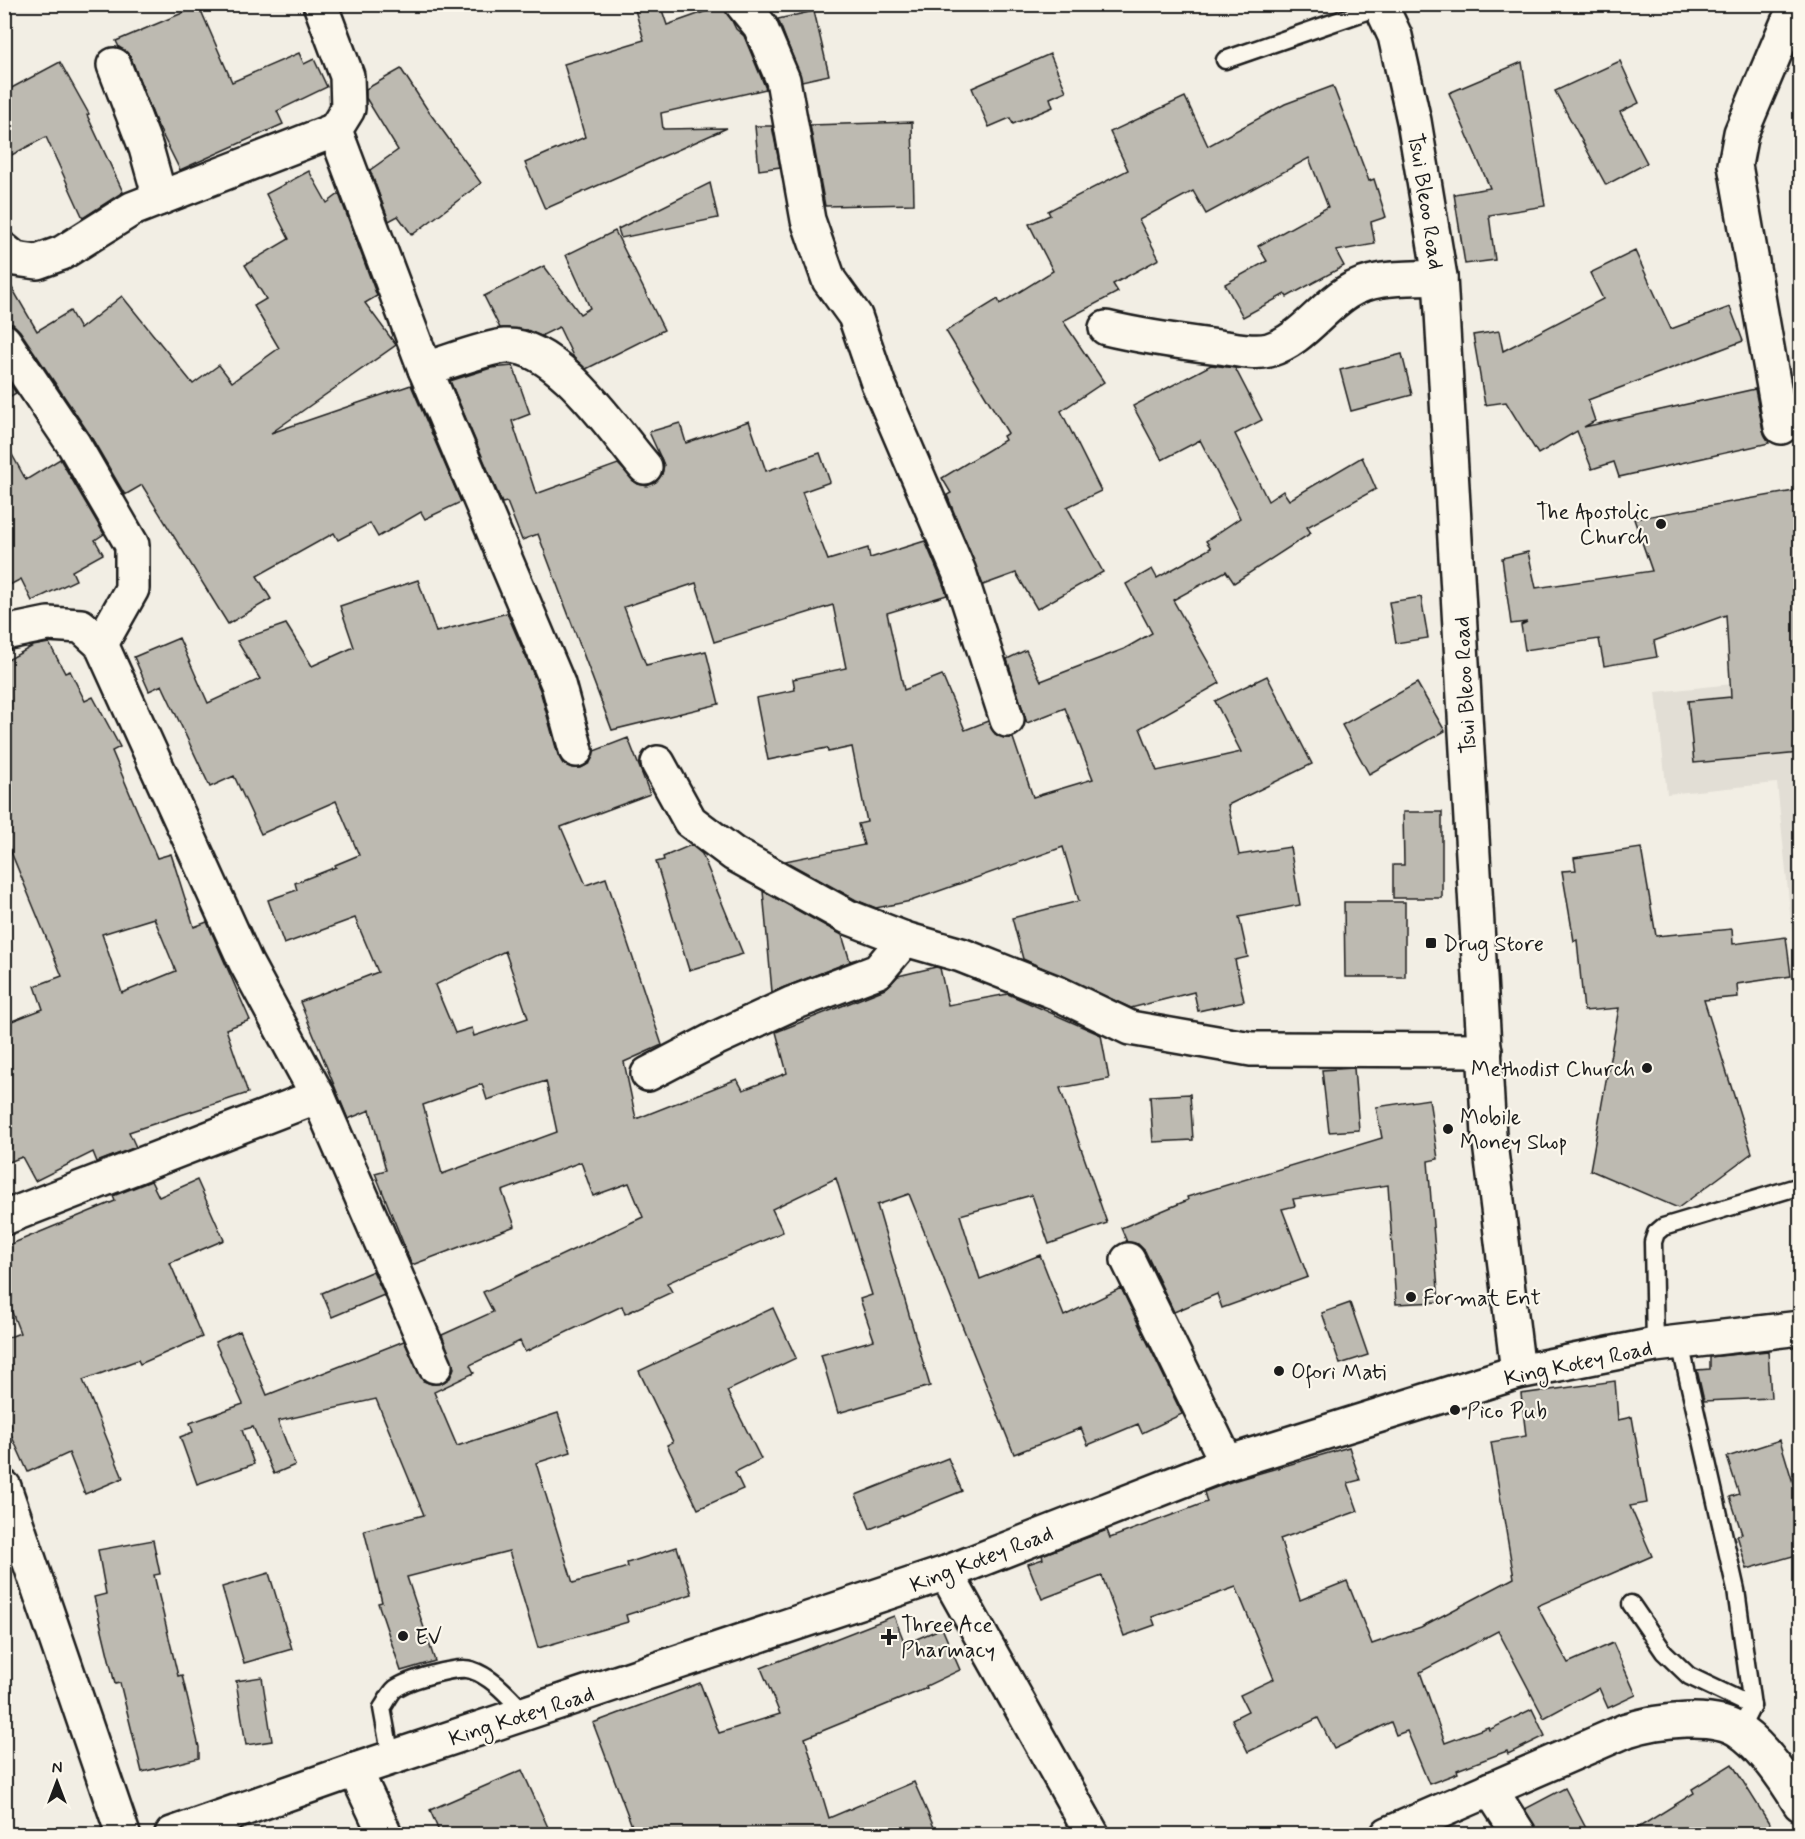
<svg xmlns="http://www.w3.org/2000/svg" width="1805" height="1839" viewBox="0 0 1805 1839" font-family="Mynerve,sans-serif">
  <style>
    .built { fill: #e2ded5 }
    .building { fill: #bdbab1; stroke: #1c1c1c; stroke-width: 1.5; fill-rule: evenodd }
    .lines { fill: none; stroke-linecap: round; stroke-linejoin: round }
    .service-casing { stroke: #1c1c1c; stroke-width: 21 }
    .minor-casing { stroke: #1c1c1c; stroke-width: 38 }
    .tertiary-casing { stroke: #1c1c1c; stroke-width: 38 }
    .service { stroke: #fbf7ec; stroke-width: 16 }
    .minor { stroke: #fbf7ec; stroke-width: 33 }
    .tertiary { stroke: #fbf7ec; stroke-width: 33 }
    .poi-dot { fill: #1c1c1c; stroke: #fbf7ec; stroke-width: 2 }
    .labels { text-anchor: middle; stroke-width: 4.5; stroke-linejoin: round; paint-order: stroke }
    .street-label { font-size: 22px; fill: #1c1c1c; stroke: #fbf7ec }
    .poi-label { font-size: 22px; fill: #1c1c1c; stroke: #fbf7ec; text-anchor: start }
  </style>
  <rect width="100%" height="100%" fill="#f2eee4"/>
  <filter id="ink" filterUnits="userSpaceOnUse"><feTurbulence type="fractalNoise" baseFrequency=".0167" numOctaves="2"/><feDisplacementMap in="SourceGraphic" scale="12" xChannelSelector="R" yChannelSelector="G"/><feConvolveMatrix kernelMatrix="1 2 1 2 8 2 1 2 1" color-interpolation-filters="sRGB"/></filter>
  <g filter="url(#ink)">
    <polygon class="built" points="1800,677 1800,1010 1777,783 1667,794 1656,692"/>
    <g class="building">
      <polygon points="651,4 660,4 667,25 724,5 736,29 744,36 766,89 661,113 663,129 727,128 545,209 525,163 585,137 564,64 644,40 635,10"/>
      <polygon points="199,6 232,82 299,53 304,64 314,59 327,87 277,111 283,124 180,170 156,122 131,58 119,47 116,41"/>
      <polygon points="814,11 829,75 802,81 778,19"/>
      <polygon points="1050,54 1066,91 1050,98 1053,107 1013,124 1010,118 989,127 972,88"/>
      <polygon points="1620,61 1639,103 1620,112 1647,163 1606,185 1555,91"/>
      <polygon points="60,62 89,114 87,115 123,192 83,218 46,137 4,159 4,92"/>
      <polygon points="1522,62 1545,206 1489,215 1495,260 1465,264 1454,194 1490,188 1449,93"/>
      <polygon points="401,69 429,112 481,183 412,235 398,216 389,221 370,170 398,150 366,98 366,89"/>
      <polygon points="1333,86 1369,181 1374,179 1386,217 1371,222 1375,244 1336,251 1344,266 1287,297 1285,294 1243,317 1225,284 1267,261 1258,246 1328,207 1309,158 1206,214 1193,191 1139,220 1159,259 1113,284 1118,292 1063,321 1104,382 1061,411 1101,491 1067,507 1103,572 1037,609 1016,573 983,585 947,495 951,493 942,478 1005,440 1003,436 1008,433 946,331 998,299 1000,304 1053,271 1029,224 1050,215 1048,211 1128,170 1110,132 1185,97 1208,146 1285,104"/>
      <polygon points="912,122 914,204 825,206 810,125"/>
      <polygon points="755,126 772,126 780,167 759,170"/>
      <polygon points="309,171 327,203 339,194 377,296 365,303 396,345 271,433 411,385 461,502 425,519 421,512 378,537 370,523 338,540 334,533 257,576 271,599 228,624 142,485 125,495 90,435 20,331 13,324 4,323 4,274 37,331 70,311 80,329 122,296 193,384 219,365 232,382 279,348 254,306 266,299 245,265 289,239 266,194"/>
      <polygon points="710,183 718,218 621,238 618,229"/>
      <polygon points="615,231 664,330 586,369 574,358 559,327 541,336 527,330 500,328 484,296 544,266 580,314 590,308 566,255"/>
      <polygon points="1635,251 1671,329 1730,307 1743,341 1588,400 1595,421 1584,427 1755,389 1763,430 1769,443 1619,477 1614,462 1592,469 1577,431 1538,454 1506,402 1485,405 1473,335 1499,331 1503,351 1603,299 1590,273"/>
      <polygon points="1402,354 1412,395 1351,411 1340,370"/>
      <polygon points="1211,365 1235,368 1262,420 1235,434 1268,501 1283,491 1289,500 1362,457 1376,489 1307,527 1311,533 1234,583 1226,571 1173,600 1220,683 1140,728 1157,771 1241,752 1215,701 1267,676 1312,764 1228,805 1239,855 1290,847 1300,905 1239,917 1248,957 1235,960 1244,1001 1198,1011 1194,992 1131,1008 1023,959 1012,918 1079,901 1063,847 911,901 876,908 856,900 785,861 864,845 858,824 867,822 852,747 828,752 827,748 768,760 756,698 795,690 793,679 846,668 833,605 714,642 696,583 624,607 646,665 706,651 719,704 612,730 538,534 522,540 507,502 502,503 450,381 491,368 513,366 530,414 512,421 536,494 618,464 638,484 647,486 656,482 662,474 664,465 649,432 680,423 686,443 749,421 766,471 820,453 830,482 802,492 828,560 868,548 870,558 925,541 941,579 947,595 887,613 904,690 942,675 965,730 988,721 995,734 1004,738 1013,738 1033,797 1093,779 1065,708 1027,723 1007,659 1026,650 1041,681 1124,649 1152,633 1126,584 1152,569 1157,578 1211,548 1206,541 1240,518 1200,440 1162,460 1133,406"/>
      <polygon points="4,375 16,393 4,400"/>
      <polygon points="4,440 26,480 60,459 104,534 95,540 103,554 72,571 76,580 32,601 21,579 4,588"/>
      <polygon points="1800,490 1800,753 1694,763 1688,701 1731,697 1726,615 1654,641 1657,657 1604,666 1599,639 1525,650 1521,625 1527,622 1511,624 1502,558 1528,552 1536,588 1652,571 1634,519"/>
      <path d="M 418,580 L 436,632 L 507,613 L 540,690 L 558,755 L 563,764 L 572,768 L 581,768 L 590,763 L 594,751 L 628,738 L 650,794 L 561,827 L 586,885 L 606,878 L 662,1045 L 624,1062 L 636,1119 L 737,1079 L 743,1090 L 787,1073 L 776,1032 L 885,989 L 898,976 L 936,967 L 940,968 L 948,1005 L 1008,994 L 1101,1035 L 1109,1079 L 1060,1088 L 1107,1223 L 1049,1244 L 1032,1195 L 960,1215 L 980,1279 L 1040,1255 L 1064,1316 L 1121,1288 L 1182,1414 L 1142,1433 L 1138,1424 L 1088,1445 L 1081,1428 L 1014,1454 L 909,1194 L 877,1205 L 930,1386 L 838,1413 L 821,1355 L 874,1340 L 860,1299 L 872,1295 L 836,1178 L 772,1209 L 783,1232 L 667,1283 L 672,1292 L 625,1314 L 622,1306 L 525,1352 L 520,1341 L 470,1365 L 474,1373 L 434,1392 L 457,1446 L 558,1413 L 571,1452 L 536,1463 L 573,1583 L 628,1567 L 627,1563 L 677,1547 L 692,1594 L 626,1615 L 628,1622 L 538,1648 L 509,1551 L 407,1577 L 435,1661 L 401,1671 L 378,1603 L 382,1602 L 364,1530 L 424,1515 L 376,1399 L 278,1421 L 295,1465 L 274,1474 L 253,1427 L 242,1430 L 254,1464 L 197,1484 L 180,1437 L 193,1432 L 190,1423 L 243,1404 L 215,1342 L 240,1331 L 267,1395 L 404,1341 L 423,1381 L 432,1384 L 442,1383 L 450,1378 L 454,1368 L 442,1335 L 493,1312 L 483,1292 L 643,1217 L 629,1183 L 593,1196 L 581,1162 L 502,1191 L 515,1226 L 412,1265 L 375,1173 L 386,1170 L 370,1110 L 348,1119 L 300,1002 L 378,972 L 355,918 L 284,944 L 268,900 L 297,890 L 295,883 L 336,867 L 335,865 L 359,855 L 336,801 L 261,834 L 234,776 L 210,787 L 162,685 L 149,691 L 134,657 L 179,638 L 208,703 L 260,679 L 237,641 L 286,624 L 312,666 L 354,647 L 340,606 ZM 505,951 L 528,1018 L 474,1036 L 472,1028 L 455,1033 L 435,985 ZM 546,1081 L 557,1132 L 442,1174 L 423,1105 L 482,1084 L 487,1100 Z"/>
      <polygon points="1421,597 1428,638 1396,643 1389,602"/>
      <path d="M 49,643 L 65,673 L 70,671 L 85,701 L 93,697 L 120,747 L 112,751 L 157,858 L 171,854 L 194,927 L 207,922 L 250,1020 L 226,1029 L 248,1093 L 129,1132 L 136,1147 L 97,1162 L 93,1152 L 35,1181 L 22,1157 L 4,1164 L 4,1024 L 43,1009 L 35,986 L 62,976 L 4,835 L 4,662 L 33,646 ZM 154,918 L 176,971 L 122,993 L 102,934 Z"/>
      <polygon points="1417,683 1445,731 1369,774 1342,725"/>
      <polygon points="1403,812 1442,812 1442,898 1393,898 1393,865 1404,865"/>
      <polygon points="691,845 702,854 743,954 689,970 656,862 664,860 663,857"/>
      <polygon points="1641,848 1656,936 1732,929 1733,944 1786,937 1791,976 1737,984 1738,997 1704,1000 1752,1153 1678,1208 1590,1170 1619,1008 1584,1011 1577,940 1574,941 1562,871 1576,870 1574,858"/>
      <polygon points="763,891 842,935 850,961 857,959 772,992"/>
      <polygon points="1344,902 1405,902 1405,977 1345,977"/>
      <polygon points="1354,1068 1359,1130 1329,1132 1322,1070"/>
      <polygon points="1190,1094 1193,1140 1153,1142 1150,1096"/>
      <polygon points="1429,1099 1438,1159 1428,1161 1439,1302 1396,1304 1388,1185 1293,1199 1295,1206 1282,1209 1308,1277 1222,1308 1217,1294 1174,1312 1145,1251 1138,1244 1127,1242 1121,1228 1188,1200 1187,1197 1382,1138 1376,1107"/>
      <polygon points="197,1180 224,1240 170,1263 202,1337 140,1364 138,1360 83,1380 123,1478 85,1494 69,1453 28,1472 8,1428 11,1426 4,1408 4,1339 20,1333 4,1291 4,1247 115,1201 113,1196 151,1181 159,1197"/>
      <polygon points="373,1271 384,1295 332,1317 322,1293"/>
      <polygon points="1350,1303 1368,1355 1340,1364 1322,1313"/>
      <polygon points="773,1308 796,1358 727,1391 761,1459 735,1472 743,1489 698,1509 667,1445 673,1442 639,1371"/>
      <polygon points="1768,1351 1771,1398 1704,1401 1697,1370 1710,1369 1710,1357"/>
      <polygon points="1615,1381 1618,1420 1632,1417 1647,1503 1630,1506 1652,1556 1537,1606 1568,1663 1613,1643 1636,1695 1608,1708 1599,1688 1544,1718 1498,1631 1420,1672 1445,1743 1488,1727 1489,1730 1532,1709 1545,1736 1508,1754 1507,1751 1457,1770 1458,1773 1429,1784 1407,1731 1396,1735 1391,1722 1334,1749 1318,1718 1248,1752 1232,1719 1248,1711 1240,1695 1274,1679 1236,1587 1152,1617 1155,1625 1124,1636 1102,1576 1042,1599 1028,1564 1043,1559 1042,1555 1107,1530 1110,1538 1207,1502 1204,1492 1233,1481 1349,1447 1360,1480 1348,1483 1358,1511 1280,1539 1300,1600 1347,1581 1372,1644 1421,1627 1514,1578 1491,1442 1526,1436 1521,1394"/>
      <polygon points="1780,1440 1800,1506 1800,1554 1747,1569 1737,1535 1742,1534 1730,1497 1739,1494 1727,1457"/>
      <polygon points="948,1458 962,1491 870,1529 856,1495"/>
      <polygon points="153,1540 160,1574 154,1575 178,1676 182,1675 199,1747 199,1758 142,1772 120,1683 115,1684 94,1597 106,1594 98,1550"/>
      <polygon points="269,1573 292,1649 244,1663 222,1587"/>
      <polygon points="894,1616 905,1644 942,1628 960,1670 926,1686 927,1688 805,1738 829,1818 914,1782 937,1834 635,1834 593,1723 700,1683 719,1733 780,1714 761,1668"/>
      <polygon points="262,1677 272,1741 246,1745 236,1681"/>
      <polygon points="1732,1764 1776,1834 1628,1834 1694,1793 1692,1789"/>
      <polygon points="522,1770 551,1834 440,1834 430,1810"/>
      <polygon points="1565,1788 1589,1834 1538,1834 1525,1809"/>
    </g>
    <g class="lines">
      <g class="service-casing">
        <g id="service">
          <polyline points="1225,60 1381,6"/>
          <polyline points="1680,1343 1736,1590 1752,1706 1740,1730"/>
          <polyline points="1655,1345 1653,1242 1656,1233 1663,1227 1800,1186"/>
          <polyline points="1631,1604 1664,1652 1689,1676 1752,1706"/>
          <path d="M 391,1758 L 382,1708 C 386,1703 390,1693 395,1689 C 407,1680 458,1665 471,1670 C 493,1677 509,1697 525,1713"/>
        </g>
      </g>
      <g class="minor-casing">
        <g id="minor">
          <polyline points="320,4 347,76 348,109 335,130 425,369 558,684 576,750"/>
          <polyline points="742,4 760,26 783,80 808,220 829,280 855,316 878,383 959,572 1007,720"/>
          <polyline points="1380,4 1395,36 1414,121 1440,277 1489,1135 1518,1372"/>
          <polyline points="114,65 146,148 160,198"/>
          <polyline points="4,250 15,259 37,262 62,253 132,209 335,130"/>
          <path d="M 1106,328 C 1143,337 1180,342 1219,347 C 1234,349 1254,354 1269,350 C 1300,341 1320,310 1346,293 C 1373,275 1409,279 1440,277"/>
          <polyline points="4,341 74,445 132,545 132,589 101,644"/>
          <path d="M 425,369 C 446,363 484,348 505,346 C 557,343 614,431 645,467"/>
          <polyline points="1781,427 1735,165 1741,133 1788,22 1800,13"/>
          <polyline points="4,633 48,624 81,626 101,644 246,963 318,1096 435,1366"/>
          <polyline points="658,763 690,821 734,854 848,917 905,939 961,955 1057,993 1130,1028 1251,1049 1485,1050"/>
          <polyline points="648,1074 715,1039 791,1004 878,971 905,939"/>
          <polyline points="4,1218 318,1096"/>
          <polyline points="1128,1260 1227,1463"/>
          <polyline points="4,1487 123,1834"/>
          <polyline points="946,1573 1092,1834"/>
          <polyline points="355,1770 385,1834"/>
          <polyline points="1490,1789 1519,1834"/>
          <path d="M 1388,1834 L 1627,1730 C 1656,1721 1715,1712 1741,1732 C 1765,1749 1785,1779 1800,1804"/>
        </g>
      </g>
      <g class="tertiary-casing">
        <polyline id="tertiary" points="172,1834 355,1770 946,1573 1227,1463 1518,1372 1655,1345 1800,1328"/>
      </g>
      <use href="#service" class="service"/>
      <use href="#minor" class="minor"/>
      <use href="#tertiary" class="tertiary"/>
    </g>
  </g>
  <g class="poi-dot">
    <circle cx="1661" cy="524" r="6"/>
    <rect x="1425" y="937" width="12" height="12" rx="3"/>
    <circle cx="1647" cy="1068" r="6"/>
    <circle cx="1448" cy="1129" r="6"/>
    <circle cx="1411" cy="1297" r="6"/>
    <circle cx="1279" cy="1371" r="6"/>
    <circle cx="1455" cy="1410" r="6"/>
    <circle cx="403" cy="1636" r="6"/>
    <path d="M886 1628h6v6h6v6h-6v6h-6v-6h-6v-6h6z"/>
  </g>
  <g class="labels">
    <g class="street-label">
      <text transform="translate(1427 201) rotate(81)" y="8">Tsui Bleoo Road</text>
      <text transform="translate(1464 685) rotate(-93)" y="8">Tsui Bleoo Road</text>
      <text transform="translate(1578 1362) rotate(-12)" y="8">King Kotey Road</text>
      <text transform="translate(981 1558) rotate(-21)" y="8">King Kotey Road</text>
      <text transform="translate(521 1715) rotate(-18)" y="8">King Kotey Road</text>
    </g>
    <g class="poi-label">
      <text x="1649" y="519" text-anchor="end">The Apostolic<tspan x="1649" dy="25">Church</tspan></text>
      <text x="1443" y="951">Drug Store</text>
      <text x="1635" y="1076" text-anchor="end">Methodist Church</text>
      <text x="1460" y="1124">Mobile<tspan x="1460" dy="25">Money Shop</tspan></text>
      <text x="1423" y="1305">Format Ent</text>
      <text x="1291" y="1379">Ofori Mati</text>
      <text x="1467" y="1418">Pico Pub</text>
      <text x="901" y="1632">Three Ace<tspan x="901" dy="25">Pharmacy</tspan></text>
      <text x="415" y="1644">EV</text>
    </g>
  </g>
  <rect width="1805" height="1839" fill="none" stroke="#fbf7ec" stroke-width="24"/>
  <rect x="12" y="12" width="1781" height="1815" fill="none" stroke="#1c1c1c" stroke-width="2" filter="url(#ink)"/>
  <g transform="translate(57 1782)" stroke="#fbf7ec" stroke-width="4.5" paint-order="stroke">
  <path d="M0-4.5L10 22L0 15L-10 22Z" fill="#1c1c1c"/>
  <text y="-9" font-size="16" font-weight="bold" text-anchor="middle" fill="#1c1c1c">N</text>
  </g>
</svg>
